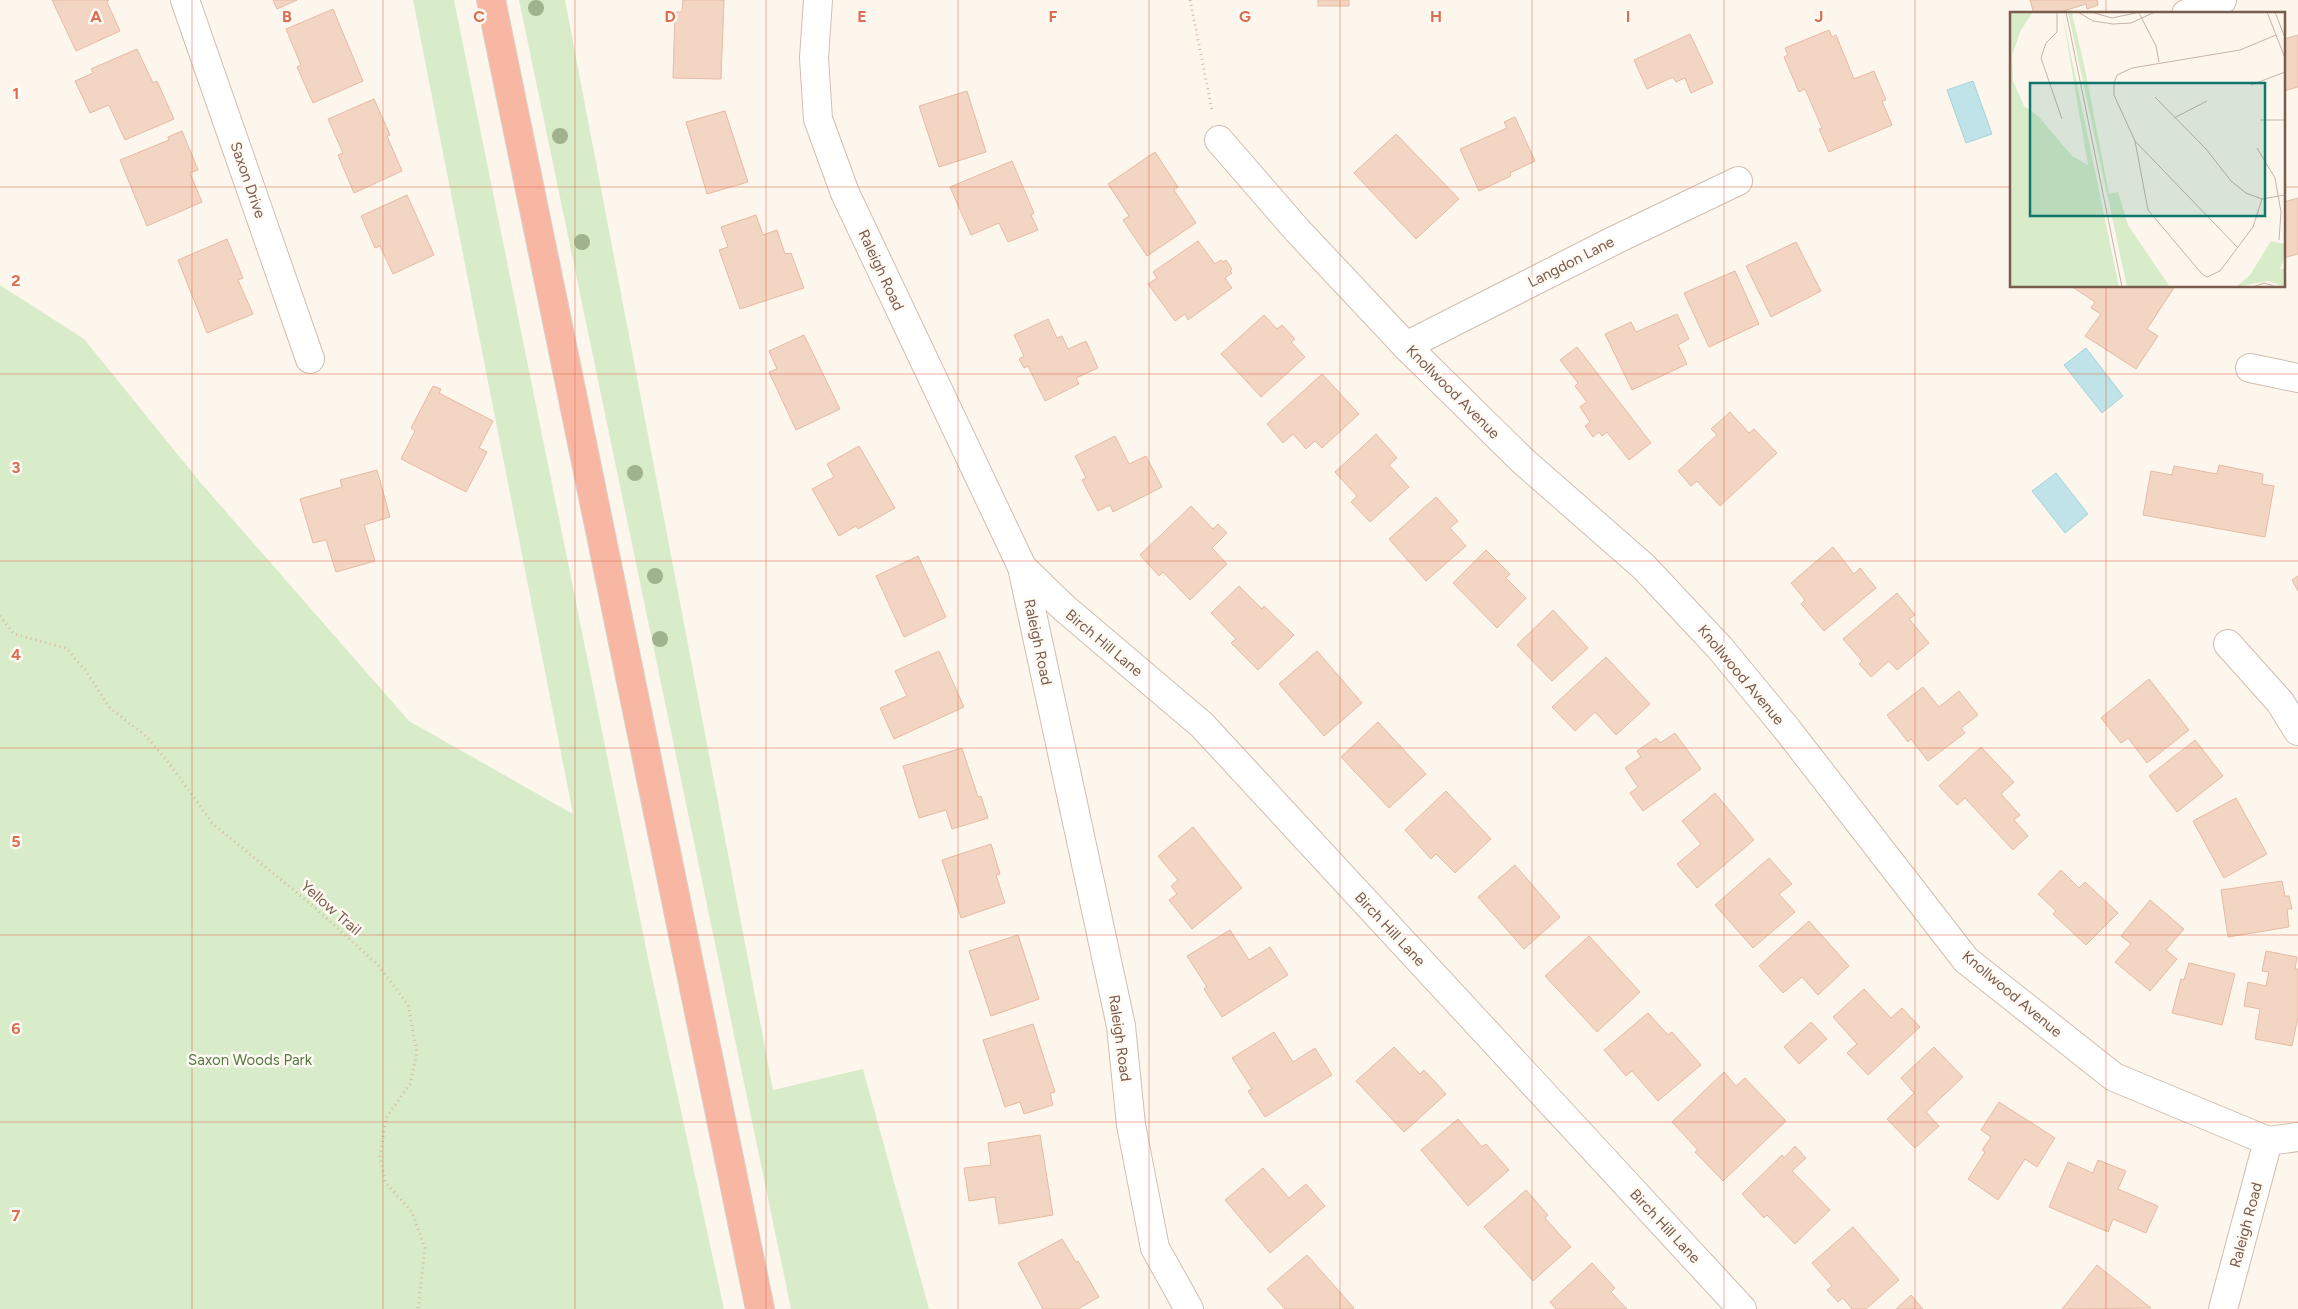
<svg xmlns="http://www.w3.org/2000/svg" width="2298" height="1309" viewBox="0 0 2298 1309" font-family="Figtree,sans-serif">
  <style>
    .green { fill: #d8ecc9 }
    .water { fill: #bfe3e8; stroke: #a5d3da }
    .building { fill: #f3d5c3; stroke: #e6bba3 }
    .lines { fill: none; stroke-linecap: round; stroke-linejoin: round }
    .minor-casing { stroke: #d1beb0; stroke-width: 30 }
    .motorway-casing { stroke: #dad1cd; stroke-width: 30 }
    .path { stroke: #d9b8a5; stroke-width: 3; stroke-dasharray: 1 4; stroke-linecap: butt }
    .minor { stroke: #fff; stroke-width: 28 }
    .motorway { stroke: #f7b7a3; stroke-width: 28 }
    .tree { fill: #a0b28e }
    .grid { fill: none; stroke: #dc6d51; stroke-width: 1; stroke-opacity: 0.55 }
    .labels { text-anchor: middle; stroke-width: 5; stroke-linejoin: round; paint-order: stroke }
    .street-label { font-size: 15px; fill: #7a5c4d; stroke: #fffaf3 }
    .park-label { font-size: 15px; fill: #537a41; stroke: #fffaf3 }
    .inset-road { fill: none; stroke: #c5b3a7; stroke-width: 1 }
    .view { fill: #0f766e; fill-opacity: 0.15; stroke: #0f766e; stroke-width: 2.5 }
    .inset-edge { fill: none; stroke: #7a5c4d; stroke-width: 2.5 }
    .grid-label { font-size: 16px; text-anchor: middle; font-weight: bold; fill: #dc6d51; stroke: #fffaf3; stroke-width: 5; stroke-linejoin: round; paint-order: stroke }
  </style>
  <rect width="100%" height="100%" fill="#fdf6ec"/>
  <g class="green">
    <polygon points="413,0 454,0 650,968 724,1309 0,1309 0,285 84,339 200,482 409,721 573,814"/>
    <polygon points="519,0 565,0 773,1090 863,1069 929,1309 791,1309"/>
  </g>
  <g class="water">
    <polygon points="1973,81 1992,134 1966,143 1947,90"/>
    <polygon points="2086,348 2123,396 2102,413 2064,365"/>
    <polygon points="2056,473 2088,514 2065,533 2032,491"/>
  </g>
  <g class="building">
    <polygon points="52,0 109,0 107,2 120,31 76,51"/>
    <polygon points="273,0 297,0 277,9"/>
    <polygon points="683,0 724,0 721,79 673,78 675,12 682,12"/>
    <rect x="1318" y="0" width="31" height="6"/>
    <polygon points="2030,0 2097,0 2098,5 2087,9 2086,4 2054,14 2034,14"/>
    <polygon points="333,9 363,81 313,103 297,67 301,65 286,29"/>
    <polygon points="1829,30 1832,37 1836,35 1854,79 1874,71 1886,100 1882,101 1892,125 1829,152 1819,129 1822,128 1805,89 1799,92 1784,57 1788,55 1785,48"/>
    <polygon points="1690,34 1713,83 1691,93 1685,78 1676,82 1673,77 1647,89 1634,60"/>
    <polygon points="2298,35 2298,87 2284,91 2284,39"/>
    <polygon points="137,49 153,83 157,81 174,119 125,140 109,105 90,113 75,81 93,73 91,69"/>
    <polygon points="967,91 986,152 939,167 919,106"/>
    <polygon points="374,99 390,135 387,136 402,171 354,193 338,155 343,153 328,119"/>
    <polygon points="725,111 748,182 707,194 686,122"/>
    <polygon points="1515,117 1535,161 1510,173 1511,176 1479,191 1460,149 1507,128 1504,122"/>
    <polygon points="182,131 198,170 190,173 202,202 147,226 120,160 169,140 168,137"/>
    <polygon points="1396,134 1459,199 1416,239 1354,173"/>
    <polygon points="1155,152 1178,187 1174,190 1196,223 1147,256 1123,220 1129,216 1108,184"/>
    <polygon points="1012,161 1034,213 1031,215 1038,230 1008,242 999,223 971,235 950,187"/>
    <polygon points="407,195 434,255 393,274 380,246 375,248 361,216"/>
    <polygon points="2298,198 2298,254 2284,258 2284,202"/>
    <polygon points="756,215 763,235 777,230 785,254 791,253 804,288 740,309 719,250 728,247 721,227"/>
    <polygon points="227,239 243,278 238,280 253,314 207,333 178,260"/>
    <polygon points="1198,241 1215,264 1221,260 1223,262 1226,260 1232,269 1230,271 1232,273 1225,278 1232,288 1188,320 1185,314 1175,321 1148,284 1157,278 1153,272"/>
    <polygon points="1796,242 1821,291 1771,317 1746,266"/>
    <polygon points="1735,271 1759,324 1709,347 1684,293"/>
    <polygon points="2071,286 2175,286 2147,329 2158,336 2136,369 2085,336 2101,314 2091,308 2095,302"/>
    <polygon points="1677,314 1689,339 1678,345 1687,364 1632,390 1605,334 1631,322 1636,332"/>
    <polygon points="1264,315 1277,329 1282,325 1295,339 1291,342 1305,357 1261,397 1221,354"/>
    <polygon points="1048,319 1057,338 1062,336 1068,349 1086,341 1098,368 1076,378 1079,384 1045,401 1028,366 1024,368 1019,359 1024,356 1014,335"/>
    <polygon points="804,335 840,409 796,430 769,372 777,369 769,351"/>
    <polygon points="1577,347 1651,443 1629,460 1607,432 1602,436 1599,432 1593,437 1585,426 1590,422 1580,407 1587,402 1575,386 1578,383 1560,360"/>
    <polygon points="1322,374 1359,414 1322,448 1315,441 1306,449 1293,434 1283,443 1267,424"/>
    <polygon points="433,386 441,389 439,393 493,421 479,448 487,452 466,492 401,459 415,431 411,428"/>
    <polygon points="1730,412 1749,433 1754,429 1777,453 1720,506 1697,481 1691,486 1678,471 1717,435 1711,429"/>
    <polygon points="1376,434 1397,458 1389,465 1409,487 1370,522 1351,502 1357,496 1335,472"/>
    <polygon points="1115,436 1129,464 1146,456 1162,487 1113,512 1110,505 1098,511 1082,480 1086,478 1075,456"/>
    <polygon points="859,446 895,508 858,529 856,526 839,536 812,489 834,477 827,464"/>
    <polygon points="2219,465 2263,474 2262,484 2274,486 2265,537 2143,515 2151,471 2172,475 2174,466 2217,474"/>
    <polygon points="377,470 390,517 364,525 375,561 336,572 326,540 313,543 300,499 342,487 340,480"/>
    <polygon points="1436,497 1458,521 1450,528 1466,546 1426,581 1389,539"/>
    <polygon points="1191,506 1213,529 1218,524 1227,533 1212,548 1227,564 1190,600 1163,572 1159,576 1140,555"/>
    <polygon points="1833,547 1854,574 1860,568 1876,588 1824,631 1801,604 1805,600 1791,583"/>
    <polygon points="1486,550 1510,574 1506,578 1526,598 1497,628 1453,583"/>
    <polygon points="918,556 946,617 904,637 876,576"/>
    <polygon points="2298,576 2298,591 2292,580"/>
    <polygon points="1239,586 1262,609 1264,606 1294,635 1258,670 1231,643 1236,639 1211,613"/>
    <polygon points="1897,593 1915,615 1909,619 1929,643 1897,670 1889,661 1871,677 1859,664 1862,661 1843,639"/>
    <polygon points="1553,610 1588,648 1552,681 1517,645"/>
    <polygon points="939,651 964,707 894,739 880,708 907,696 895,671"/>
    <polygon points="1317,651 1362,703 1324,736 1279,684"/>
    <polygon points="1606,657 1650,704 1616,735 1595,712 1575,731 1552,707"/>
    <polygon points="2149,679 2189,730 2147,763 2128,738 2121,743 2101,718"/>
    <polygon points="1923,687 1939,707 1959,691 1978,715 1961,728 1965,733 1928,761 1911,739 1908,742 1887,715"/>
    <polygon points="1378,722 1426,774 1389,808 1341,757"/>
    <polygon points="1675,733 1701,769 1643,811 1630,793 1638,787 1625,768 1641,757 1637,751 1656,738 1660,743"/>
    <polygon points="2195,740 2223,776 2177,812 2149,776"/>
    <polygon points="1981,747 2014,782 2001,794 2020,815 2014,820 2028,836 2013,850 1965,798 1957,805 1939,786"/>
    <polygon points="962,748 978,797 981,796 988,818 952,829 946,810 919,818 903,766"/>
    <polygon points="1446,791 1491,839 1455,873 1436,854 1431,859 1405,830"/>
    <polygon points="1715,793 1754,840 1697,888 1677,864 1701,844 1682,821"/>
    <polygon points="2236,798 2267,854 2224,878 2193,821"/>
    <polygon points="1193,827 1242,888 1192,929 1169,900 1177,894 1171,886 1178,880 1158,856"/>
    <polygon points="991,844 1000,874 996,875 1005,903 961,918 942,860"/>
    <polygon points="1769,858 1792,884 1779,894 1795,912 1753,948 1715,905"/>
    <polygon points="1515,865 1560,917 1524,949 1478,897"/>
    <polygon points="2061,870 2079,888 2085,882 2118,913 2086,945 2053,914 2056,911 2038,894"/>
    <polygon points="2282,881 2285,896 2289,896 2292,909 2287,909 2289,927 2228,937 2221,890"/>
    <polygon points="2150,900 2184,929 2166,950 2177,959 2150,991 2115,962 2131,944 2121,936"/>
    <polygon points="1809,921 1849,966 1818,995 1802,977 1783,993 1759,966"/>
    <polygon points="1230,930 1249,960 1270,947 1288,975 1222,1017 1204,989 1207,987 1187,956"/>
    <polygon points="1018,935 1039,999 991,1016 969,951"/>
    <polygon points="1589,936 1640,992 1597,1032 1545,976"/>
    <polygon points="2266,951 2297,957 2295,969 2298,969 2298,1017 2292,1046 2255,1039 2260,1009 2244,1006 2248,982 2266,986 2269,972 2262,971"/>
    <polygon points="2189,963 2235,974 2222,1025 2172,1013 2181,979 2184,980"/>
    <polygon points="1864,989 1891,1018 1902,1008 1920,1027 1868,1075 1847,1053 1857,1044 1833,1017"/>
    <polygon points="1648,1013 1668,1035 1672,1032 1701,1065 1658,1101 1632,1071 1626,1076 1604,1050"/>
    <polygon points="1811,1022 1827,1039 1799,1064 1784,1047"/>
    <polygon points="1033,1024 1055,1092 1050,1093 1053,1105 1024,1114 1020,1102 1005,1107 983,1040"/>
    <polygon points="1274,1032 1293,1062 1315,1048 1332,1075 1265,1117 1248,1091 1252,1089 1232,1058"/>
    <polygon points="1394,1047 1420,1074 1424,1070 1446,1094 1404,1132 1356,1081"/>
    <polygon points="1934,1047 1963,1077 1926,1112 1939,1126 1915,1148 1887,1119 1914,1093 1901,1078"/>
    <polygon points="1724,1072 1736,1086 1745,1078 1786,1121 1723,1181 1695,1152 1698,1150 1672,1122"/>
    <polygon points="1999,1102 2055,1138 2037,1167 2025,1159 1998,1200 1968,1179 1985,1152 1982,1150 1991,1137 1981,1130"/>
    <polygon points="1458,1119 1482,1147 1486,1144 1509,1170 1468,1206 1421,1150"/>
    <polygon points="1040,1135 1053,1215 999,1224 995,1197 969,1201 964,1168 991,1165 988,1143"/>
    <polygon points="1795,1146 1806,1158 1792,1171 1830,1210 1795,1244 1767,1215 1764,1218 1742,1194 1782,1155 1784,1158"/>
    <polygon points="2098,1160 2126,1171 2118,1189 2158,1206 2146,1233 2113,1219 2108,1232 2049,1207 2068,1162 2093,1173"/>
    <polygon points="1263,1168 1289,1198 1306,1184 1325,1206 1270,1253 1225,1200"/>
    <polygon points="1526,1190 1548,1215 1545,1218 1571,1247 1533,1281 1484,1227"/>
    <polygon points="1853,1227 1899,1280 1866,1309 1852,1309 1843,1298 1838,1302 1827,1290 1832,1286 1812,1263"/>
    <polygon points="1062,1239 1076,1262 1078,1261 1099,1297 1078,1309 1043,1309 1018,1263"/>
    <polygon points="1307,1255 1354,1308 1353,1309 1285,1309 1267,1289"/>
    <polygon points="1592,1263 1615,1288 1611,1292 1627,1309 1556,1309 1550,1302"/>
    <polygon points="2097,1265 2151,1308 2062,1309"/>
    <polygon points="1911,1295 1923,1309 1896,1309"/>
  </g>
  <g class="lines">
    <g class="minor-casing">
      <g id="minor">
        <polyline points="185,0 310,359"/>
        <polyline points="818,0 814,58 818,119 845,193 1022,567 1121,1026 1131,1125 1155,1248 1189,1309"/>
        <polyline points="2186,14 2222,0"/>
        <polyline points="1219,140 1297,230 1406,346 1523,461 1644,567 1720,648 1786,728 1966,960 2114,1077 2268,1141 2298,1137"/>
        <polyline points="1406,346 1615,240 1738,181"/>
        <polyline points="2250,368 2298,378"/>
        <polyline points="1022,567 1063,607 1202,725 1742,1309"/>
        <polyline points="2228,644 2280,702 2298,731"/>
        <polyline points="2223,1309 2268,1141"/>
      </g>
    </g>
    <g class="motorway-casing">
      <polyline id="motorway" points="491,0 760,1309"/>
    </g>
    <g class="path">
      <polyline points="1190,0 1212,110"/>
      <polyline points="0,616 14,634 66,648 85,670 110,708 146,736 169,763 213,824 313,906 378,965 408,1005 417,1052 410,1084 386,1118 380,1156 385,1182 412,1212 425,1248 418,1309"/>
    </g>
    <use href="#minor" class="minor"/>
    <use href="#motorway" class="motorway"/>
  </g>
  <g class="tree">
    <circle cx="536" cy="8" r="8"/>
    <circle cx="560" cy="136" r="8"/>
    <circle cx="582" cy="242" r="8"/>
    <circle cx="635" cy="473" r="8"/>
    <circle cx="655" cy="576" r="8"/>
    <circle cx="660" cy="639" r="8"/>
  </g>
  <path class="grid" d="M 192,0 L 192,1309M 383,0 L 383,1309M 575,0 L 575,1309M 766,0 L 766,1309M 958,0 L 958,1309M 1149,0 L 1149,1309M 1340,0 L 1340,1309M 1532,0 L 1532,1309M 1724,0 L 1724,1309M 1915,0 L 1915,1309M 2106,0 L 2106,14M 0,187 L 2012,187M 2284,187 L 2298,187M 2106,286 L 2106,1309M 0,374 L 2298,374M 0,561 L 2298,561M 0,748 L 2298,748M 0,935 L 2298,935M 0,1122 L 2298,1122"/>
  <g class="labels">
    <g class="street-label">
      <text transform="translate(248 180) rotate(71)" y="5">Saxon Drive</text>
      <text transform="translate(1571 262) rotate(-27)" y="5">Langdon Lane</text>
      <text transform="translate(881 270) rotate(65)" y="5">Raleigh Road</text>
      <text transform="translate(1453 392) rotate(45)" y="5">Knollwood Avenue</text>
      <text transform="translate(1038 642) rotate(78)" y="5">Raleigh Road</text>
      <text transform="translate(1104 643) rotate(40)" y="5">Birch Hill Lane</text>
      <text transform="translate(1741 675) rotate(50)" y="5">Knollwood Avenue</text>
      <text transform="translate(331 908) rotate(41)" y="5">Yellow Trail</text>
      <text transform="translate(1390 929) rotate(47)" y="5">Birch Hill Lane</text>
      <text transform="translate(2012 994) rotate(40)" y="5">Knollwood Avenue</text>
      <text transform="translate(1120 1038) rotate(82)" y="5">Raleigh Road</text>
      <text transform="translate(2246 1225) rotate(-75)" y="5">Raleigh Road</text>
      <text transform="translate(1665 1226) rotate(47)" y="5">Birch Hill Lane</text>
    </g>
    <g class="park-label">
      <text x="250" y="1065">Saxon Woods Park</text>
    </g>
  </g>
  <g transform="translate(2010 12)">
    <rect width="275" height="275" fill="#fdf6ec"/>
    <path d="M 0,0 L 23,0 L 11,18 L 2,43 L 3,69 L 14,94 L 29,105 L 62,144 L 78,153 L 52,0 L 109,275 L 0,275 ZM 58,0 L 62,1 L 75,57 L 99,182 L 108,180 L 118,213 L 160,275 L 117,275 ZM 261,229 L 275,232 L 275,245 L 270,257 L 275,257 L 275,275 L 258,269 L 226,275 L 240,263 Z" fill="#d8ecc9"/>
    <path class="inset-road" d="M 47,0 L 47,20 L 36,31 L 31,46 L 52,107M 56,0 L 112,275M 68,0 L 83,9 L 103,12 L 121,11 L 145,0M 81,0 L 102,6 L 130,0M 257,0 L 275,46M 265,0 L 275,26M 129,1 L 146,34 L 149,50M 241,73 L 275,60M 145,85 L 196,137 L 221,169 L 236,181 L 252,187 L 275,183M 164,106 L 197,89M 250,108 L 275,108M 125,129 L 228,236M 247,136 L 265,166 L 271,200 L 269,228M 252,187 L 243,215 L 210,259 L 197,265 L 192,262 L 138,198 L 125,129 L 104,83 L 104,71 L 107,63 L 122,56 L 230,38 L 266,23M 243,275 L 254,271 L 267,275"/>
    <path class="view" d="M 20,71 L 255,71 L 255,204 L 20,204 Z"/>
    <rect width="275" height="275" class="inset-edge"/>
  </g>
  <g class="grid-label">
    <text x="96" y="22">A</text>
    <text x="287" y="22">B</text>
    <text x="479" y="22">C</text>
    <text x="670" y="22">D</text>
    <text x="862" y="22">E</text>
    <text x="1053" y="22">F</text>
    <text x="1245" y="22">G</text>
    <text x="1436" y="22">H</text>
    <text x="1628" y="22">I</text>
    <text x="1819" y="22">J</text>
    <text x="16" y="99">1</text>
    <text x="16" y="286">2</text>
    <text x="16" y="473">3</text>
    <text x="16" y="660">4</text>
    <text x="16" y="847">5</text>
    <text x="16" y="1034">6</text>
    <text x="16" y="1221">7</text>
  </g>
</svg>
